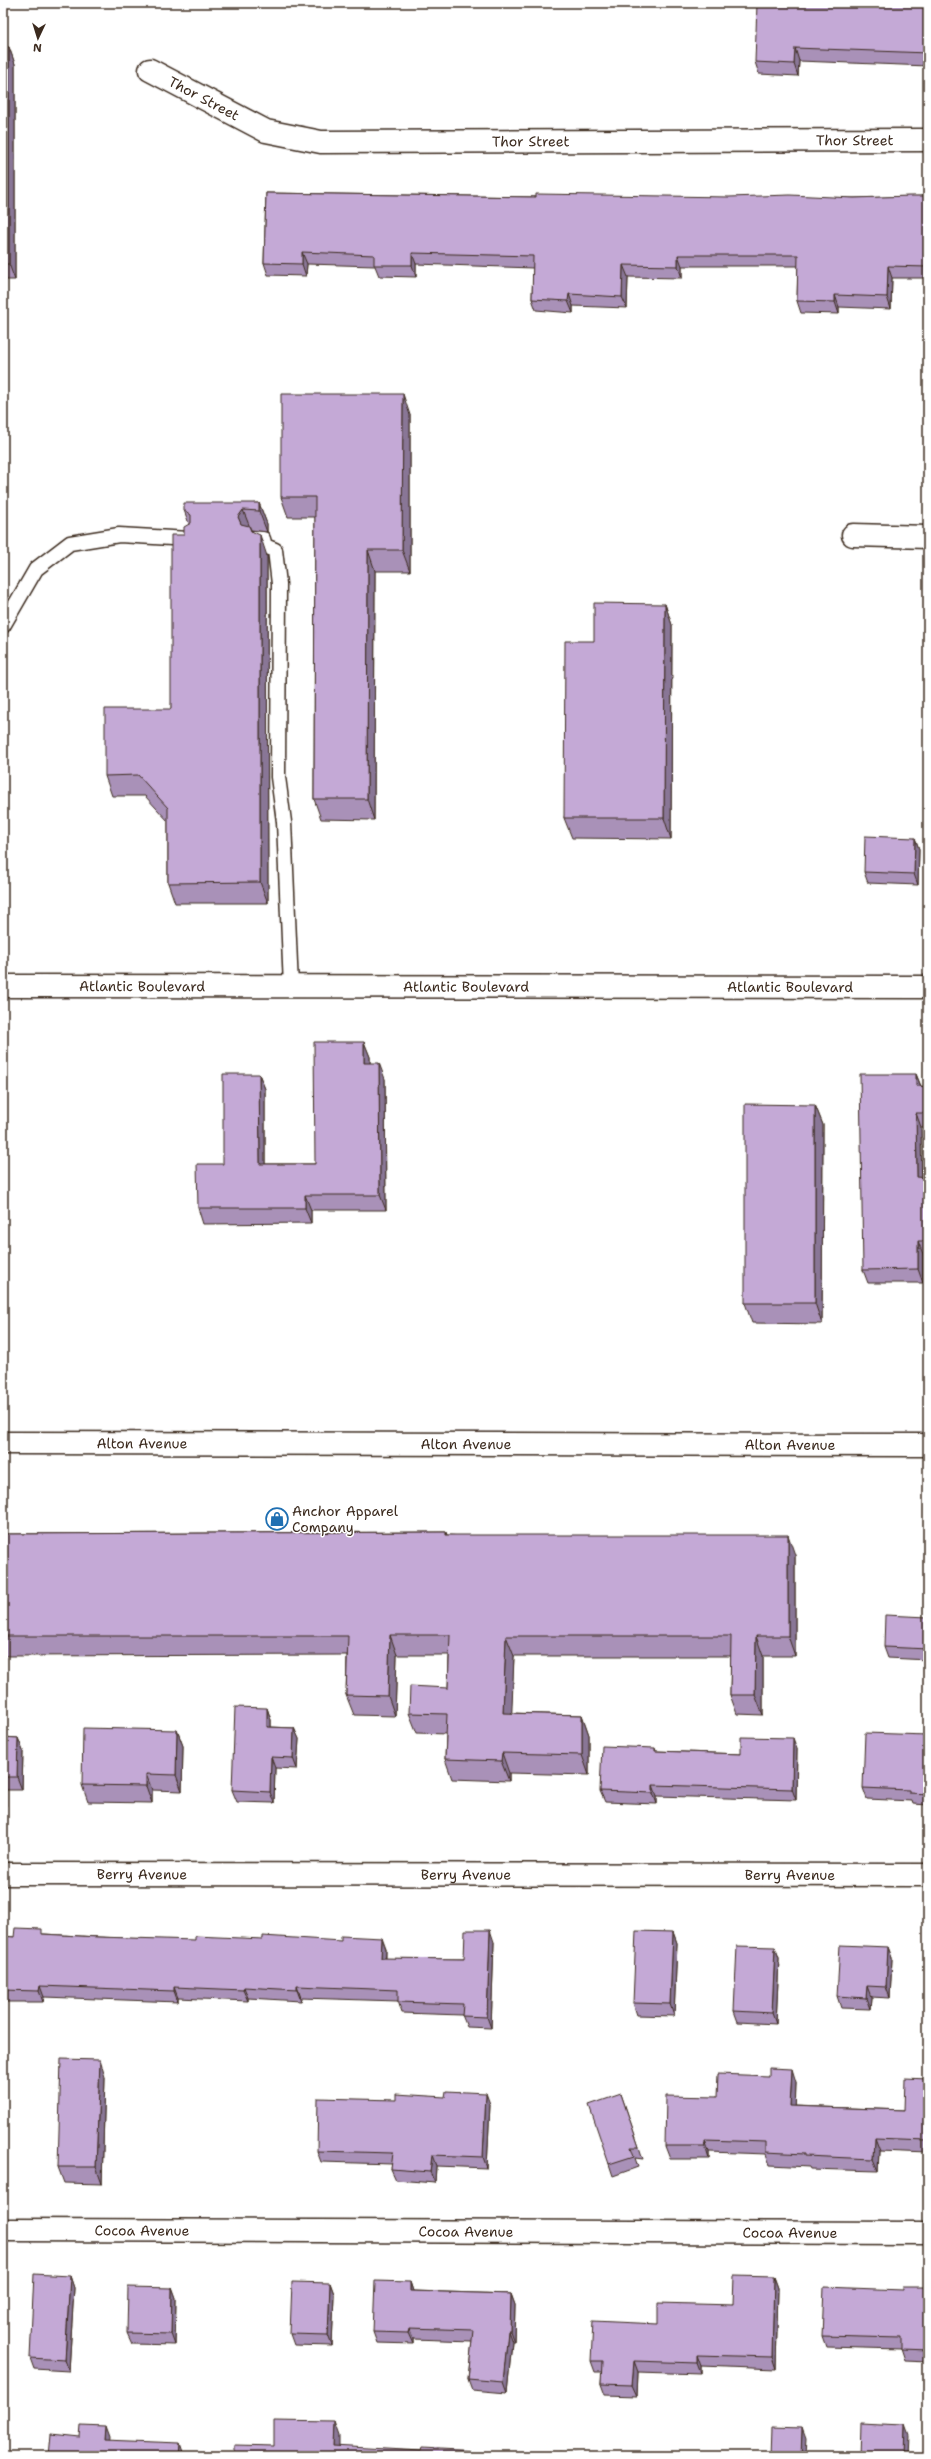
<svg xmlns="http://www.w3.org/2000/svg" width="931" height="2459" viewBox="0 0 931 2459" font-family="'Shantell Sans',sans-serif">
  <style>
    .lines { fill: none; stroke-linecap: round; stroke-linejoin: round }
    .service-casing { stroke: #3b2a1e; stroke-width: 17 }
    .minor-casing { stroke: #3b2a1e; stroke-width: 25 }
    .primary-casing { stroke: #3b2a1e; stroke-width: 25 }
    .service { stroke: #fff; stroke-width: 14 }
    .minor { stroke: #fff; stroke-width: 22 }
    .primary { stroke: #fff; stroke-width: 22 }
    .wall { fill: #a991b8; stroke: #3b2a1e }
    .shaded-wall { fill: #897696; stroke: #3b2a1e }
    .building { fill: #c4a9d6; stroke: #3b2a1e }
    .labels { text-anchor: middle; stroke-width: 3; stroke-linejoin: round; paint-order: stroke }
    .street-label { font-size: 14px; fill: #3b2a1e; stroke: #fff }
    .poi-label { font-size: 14px; fill: #3b2a1e; stroke: #fff; text-anchor: start }
  </style>
  <rect width="100%" height="100%" fill="#fff"/>
  <filter id="ink" filterUnits="userSpaceOnUse"><feTurbulence type="fractalNoise" baseFrequency=".025" numOctaves="2"/><feDisplacementMap in="SourceGraphic" scale="8" xChannelSelector="R" yChannelSelector="G"/><feConvolveMatrix kernelMatrix="1 2 1 2 8 2 1 2 1" color-interpolation-filters="sRGB"/></filter>
  <g filter="url(#ink)">
    <g class="lines">
      <g class="service-casing">
        <g id="service">
          <polyline points="254,538 263,539 265,546 275,550 279,584 278,777 284,822 291,987"/>
          <polyline points="3,626 36,569 70,543 119,535 189,539"/>
        </g>
      </g>
      <g class="minor-casing">
        <g id="minor">
          <path id="s1" d="M 150,70 L 266,131 L 321,142 L 928,140"/>
          <polyline points="853,535 928,537"/>
          <path id="s2" d="M 3,1443 L 928,1445"/>
          <path id="s3" d="M 3,1874 L 928,1875"/>
          <path id="s4" d="M 3,2230 L 928,2233"/>
        </g>
      </g>
      <g class="primary-casing">
        <g id="primary">
          <path id="s5" d="M 3,986 L 928,987"/>
        </g>
      </g>
      <use href="#service" class="service"/>
      <use href="#minor" class="minor"/>
      <use href="#primary" class="primary"/>
    </g>
    <g class="wall">
      <polygon points="928,4 928,66 799,61 798,76 759,74 755,62"/>
      <polygon points="9,47 15,64 15,280 3,280 3,48"/>
      <polygon points="266,193 536,197 854,198 928,196 928,278 892,278 891,309 839,307 839,314 801,313 797,301 798,266 682,266 682,278 628,277 627,308 573,306 573,313 536,310 532,299 533,268 416,264 416,277 379,276 375,266 307,264 306,276 268,275 264,263"/>
      <polygon points="410,415 410,571 375,571 374,820 321,819 314,799 315,517 288,517 281,497"/>
      <polygon points="259,503 267,524 267,532 251,530 267,556 268,903 175,903 168,883 168,821 145,796 112,796 105,776 171,709 184,535 189,524 184,510"/>
      <polygon points="665,604 672,625 671,839 572,838 564,818 594,641"/>
      <polygon points="915,838 919,849 918,885 868,883 864,872"/>
      <polygon points="364,1042 370,1057 370,1063 385,1079 386,1210 311,1210 311,1223 203,1224 198,1208 223,1164 259,1074 265,1089 265,1164 315,1164"/>
      <polygon points="916,1074 921,1086 928,1087 928,1127 921,1127 922,1178 928,1178 928,1254 923,1254 923,1283 868,1283 863,1270"/>
      <polygon points="815,1105 823,1125 822,1324 752,1323 745,1303"/>
      <polygon points="446,1532 447,1535 795,1555 795,1656 763,1656 763,1715 737,1714 730,1695 731,1656 514,1656 511,1713 582,1715 589,1735 589,1775 509,1773 509,1781 452,1779 445,1759 446,1734 417,1733 409,1713 448,1688 449,1655 397,1655 395,1716 354,1715 346,1695 347,1655 3,1656 3,1534"/>
      <polygon points="928,1617 928,1660 888,1658 884,1647"/>
      <polygon points="267,1708 271,1720 271,1727 294,1728 299,1739 297,1769 275,1768 274,1803 237,1802 232,1790"/>
      <polygon points="177,1730 183,1746 182,1791 152,1790 152,1803 88,1802 82,1785"/>
      <polygon points="928,1735 928,1805 913,1804 912,1801 867,1799 863,1788"/>
      <polygon points="3,1737 18,1738 23,1751 22,1790 6,1790 6,1806 3,1806"/>
      <polygon points="655,1748 656,1751 741,1754 797,1749 796,1800 657,1796 657,1804 605,1802 600,1791"/>
      <polygon points="673,1932 677,1943 674,2016 637,2015 633,2003"/>
      <polygon points="44,1934 98,1937 386,1949 386,1959 464,1959 494,1942 491,2028 467,2027 462,2015 402,2013 398,2001 301,1998 301,2001 248,1998 248,2001 178,1998 178,2002 44,1997 43,2002 3,2002 3,1936 14,1937"/>
      <polygon points="775,1947 779,1958 776,2024 738,2022 734,2011"/>
      <polygon points="888,1947 892,1958 890,1998 871,1997 870,2009 841,2008 837,1996"/>
      <polygon points="769,2076 796,2082 795,2106 904,2110 928,2079 928,2153 879,2151 878,2171 810,2169 809,2167 770,2165 766,2154 709,2152 709,2159 670,2159 665,2146 717,2097"/>
      <polygon points="105,2077 102,2184 64,2183 58,2167"/>
      <polygon points="621,2094 643,2159 635,2158 638,2167 613,2176 609,2164"/>
      <polygon points="490,2104 487,2168 436,2166 435,2183 396,2180 391,2169 392,2164 321,2162 317,2151"/>
      <polygon points="70,2276 74,2288 69,2371 34,2369 30,2358"/>
      <polygon points="774,2277 778,2288 776,2369 701,2366 701,2374 638,2372 637,2396 605,2395 601,2384 602,2372 595,2372 591,2361 658,2324 733,2305"/>
      <polygon points="410,2282 413,2291 511,2294 515,2305 514,2342 512,2342 507,2393 472,2390 468,2379 472,2341 413,2339 413,2344 377,2343 373,2332"/>
      <polygon points="330,2283 334,2294 332,2346 294,2345 290,2334"/>
      <polygon points="928,2287 928,2362 905,2361 901,2349 826,2347 822,2336 903,2290"/>
      <polygon points="172,2288 176,2299 175,2345 132,2344 127,2333"/>
    </g>
    <g class="shaded-wall">
      <polygon points="9,47 15,64 15,280 9,264"/>
      <polygon points="795,48 799,61 798,76 794,64"/>
      <polygon points="302,252 307,264 306,276 302,264"/>
      <polygon points="412,253 416,264 416,277 412,265"/>
      <polygon points="678,255 682,266 682,278 678,266"/>
      <polygon points="623,265 628,277 627,308 622,297"/>
      <polygon points="888,266 892,278 891,309 887,297"/>
      <polygon points="569,294 573,306 573,313 568,301"/>
      <polygon points="835,295 839,307 839,314 835,302"/>
      <polygon points="403,394 410,415 410,571 402,550"/>
      <polygon points="259,503 267,524 267,532 259,511"/>
      <polygon points="243,510 251,530 246,537 238,517"/>
      <polygon points="260,535 267,556 268,903 260,882"/>
      <polygon points="368,550 375,571 374,820 367,799"/>
      <polygon points="665,604 672,625 671,839 664,818"/>
      <polygon points="915,838 919,849 918,885 914,874"/>
      <polygon points="364,1042 370,1057 370,1079 364,1063"/>
      <polygon points="379,1063 385,1079 386,1210 380,1195"/>
      <polygon points="259,1074 265,1089 265,1179 260,1164"/>
      <polygon points="916,1074 921,1087 916,1086"/>
      <polygon points="815,1105 823,1125 822,1324 815,1303"/>
      <polygon points="916,1113 921,1127 922,1191 917,1177"/>
      <polygon points="305,1195 311,1210 311,1223 305,1208"/>
      <polygon points="918,1241 923,1254 923,1283 918,1269"/>
      <polygon points="788,1535 795,1555 795,1656 788,1636"/>
      <polygon points="390,1635 397,1655 395,1716 388,1696"/>
      <polygon points="506,1636 514,1656 511,1733 503,1713"/>
      <polygon points="756,1636 763,1656 763,1715 755,1695"/>
      <polygon points="267,1708 271,1720 271,1738 267,1727"/>
      <polygon points="582,1715 589,1735 589,1775 582,1755"/>
      <polygon points="294,1728 299,1739 297,1769 293,1758"/>
      <polygon points="177,1730 183,1746 182,1791 176,1775"/>
      <polygon points="18,1738 23,1751 22,1790 17,1777"/>
      <polygon points="793,1738 797,1749 796,1800 792,1789"/>
      <polygon points="502,1753 509,1773 509,1781 501,1761"/>
      <polygon points="271,1757 275,1768 274,1803 270,1792"/>
      <polygon points="146,1774 152,1790 152,1803 146,1786"/>
      <polygon points="3,1782 6,1790 6,1806 3,1798"/>
      <polygon points="653,1785 657,1796 657,1804 653,1793"/>
      <polygon points="490,1930 494,1942 491,2028 487,2017"/>
      <polygon points="673,1932 677,1943 674,2016 670,2004"/>
      <polygon points="382,1938 386,1949 385,1970 381,1958"/>
      <polygon points="775,1947 779,1958 776,2024 772,2013"/>
      <polygon points="888,1947 892,1958 890,1998 886,1987"/>
      <polygon points="40,1986 44,1997 43,2002 39,1991"/>
      <polygon points="297,1986 301,1998 301,2001 297,1990"/>
      <polygon points="867,1986 871,1997 870,2009 866,1998"/>
      <polygon points="174,1987 178,1998 178,2002 174,1991"/>
      <polygon points="244,1987 248,1998 248,2001 243,1990"/>
      <polygon points="100,2060 105,2077 102,2184 96,2167"/>
      <polygon points="792,2069 796,2082 795,2118 790,2106"/>
      <polygon points="486,2093 490,2104 487,2168 483,2157"/>
      <polygon points="874,2138 879,2151 878,2171 873,2159"/>
      <polygon points="705,2140 709,2152 709,2159 705,2146"/>
      <polygon points="432,2155 436,2166 435,2183 430,2172"/>
      <polygon points="70,2276 74,2288 69,2371 65,2360"/>
      <polygon points="774,2277 778,2288 776,2369 772,2357"/>
      <polygon points="410,2282 414,2294 410,2291"/>
      <polygon points="330,2283 334,2294 332,2346 328,2335"/>
      <polygon points="172,2288 176,2299 175,2345 171,2334"/>
      <polygon points="511,2294 515,2305 514,2342 510,2331"/>
      <polygon points="409,2328 413,2339 413,2344 408,2333"/>
      <polygon points="508,2331 512,2342 507,2393 503,2382"/>
      <polygon points="697,2355 701,2366 701,2374 697,2363"/>
      <polygon points="634,2361 638,2372 637,2396 632,2385"/>
      <polygon points="334,2422 339,2436 339,2456 333,2446"/>
      <polygon points="105,2426 109,2437 108,2451 104,2440"/>
      <polygon points="905,2426 909,2437 908,2456 904,2456"/>
      <polygon points="802,2428 806,2439 805,2456 801,2456"/>
      <polygon points="180,2443 184,2455 184,2456 179,2456"/>
    </g>
    <g class="building">
      <polygon points="757,3 916,3 928,4 928,53 795,48 794,64 755,62"/>
      <polygon points="9,47 9,264 3,264 3,48"/>
      <polygon points="266,193 536,197 536,194 729,197 790,195 854,198 909,196 928,196 928,267 888,266 887,297 835,295 835,302 797,301 798,255 678,255 678,266 623,265 622,297 569,294 568,301 532,299 533,256 412,253 412,265 374,265 374,255 302,252 302,264 264,263"/>
      <polygon points="281,394 403,394 402,550 368,550 367,799 314,799 315,497 281,497"/>
      <polygon points="184,503 259,503 259,511 243,510 238,517 241,524 249,526 251,531 260,535 260,882 168,883 168,808 138,775 105,776 105,709 171,709 171,535 184,535 184,527 191,523 191,515 184,510"/>
      <polygon points="594,603 665,604 664,818 564,818 565,641 594,641"/>
      <polygon points="865,836 915,838 914,874 864,872"/>
      <polygon points="314,1042 364,1042 364,1063 379,1063 380,1195 305,1195 305,1208 198,1208 197,1164 223,1164 223,1074 259,1074 260,1164 315,1164"/>
      <polygon points="860,1074 916,1074 916,1086 928,1087 928,1113 916,1113 917,1177 928,1178 928,1241 918,1241 918,1269 863,1270"/>
      <polygon points="745,1104 815,1105 815,1303 745,1303"/>
      <polygon points="446,1532 446,1535 788,1535 788,1636 756,1636 755,1695 730,1695 731,1636 506,1636 503,1713 582,1715 582,1755 502,1753 501,1761 445,1759 447,1714 409,1713 410,1686 448,1688 450,1635 390,1635 388,1696 346,1695 348,1636 3,1636 3,1534"/>
      <polygon points="885,1615 928,1617 928,1649 884,1647"/>
      <polygon points="235,1707 267,1708 267,1727 294,1728 293,1758 271,1757 270,1792 232,1790"/>
      <polygon points="83,1728 177,1730 176,1775 146,1774 146,1786 82,1785"/>
      <polygon points="865,1733 928,1735 928,1794 909,1793 909,1790 863,1788"/>
      <polygon points="3,1737 18,1738 17,1777 3,1777"/>
      <polygon points="741,1737 793,1738 792,1789 653,1785 653,1793 600,1791 602,1746 655,1748 655,1751 741,1754"/>
      <polygon points="15,1928 42,1929 42,1934 98,1937 195,1940 195,1936 263,1939 263,1936 341,1941 341,1936 382,1938 381,1958 464,1959 465,1930 490,1930 487,2017 462,2016 463,2004 398,2002 398,1990 297,1986 297,1990 244,1987 243,1990 174,1987 174,1991 40,1986 39,1991 3,1990 3,1936 14,1937"/>
      <polygon points="636,1931 673,1932 670,2004 633,2003"/>
      <polygon points="840,1945 888,1947 886,1987 867,1986 866,1998 837,1996"/>
      <polygon points="737,1946 775,1947 772,2013 734,2011"/>
      <polygon points="61,2059 100,2060 96,2167 58,2167"/>
      <polygon points="769,2068 792,2069 790,2106 904,2110 905,2078 928,2079 928,2140 874,2138 873,2159 805,2156 805,2154 766,2152 766,2142 705,2140 705,2146 665,2146 666,2096 717,2097 718,2074 769,2076"/>
      <polygon points="446,2091 486,2093 483,2157 432,2155 430,2172 391,2169 393,2153 317,2151 318,2098 396,2100 396,2094 445,2097"/>
      <polygon points="621,2094 639,2147 631,2147 634,2156 609,2164 589,2105"/>
      <polygon points="34,2274 70,2276 65,2360 30,2358"/>
      <polygon points="734,2276 774,2277 772,2357 697,2355 697,2363 634,2361 632,2385 601,2384 602,2361 591,2361 593,2321 658,2324 658,2303 733,2305"/>
      <polygon points="375,2281 410,2282 410,2291 511,2294 510,2331 508,2331 503,2382 468,2379 473,2330 409,2328 408,2333 373,2332"/>
      <polygon points="292,2282 330,2283 328,2335 290,2334"/>
      <polygon points="128,2287 172,2288 171,2334 127,2333"/>
      <polygon points="824,2287 903,2290 903,2287 928,2287 928,2351 901,2350 901,2338 822,2336"/>
      <polygon points="274,2421 334,2422 333,2446 421,2451 422,2448 477,2451 477,2456 235,2456 235,2445 274,2446"/>
      <polygon points="860,2424 905,2426 904,2456 859,2456"/>
      <polygon points="81,2425 105,2426 104,2440 180,2443 179,2456 49,2456 51,2434 80,2437"/>
      <polygon points="773,2427 802,2428 801,2456 772,2456"/>
      <polygon points="558,2452 595,2456 558,2456"/>
    </g>
  </g>
  <defs>
    <g id="shop-ring" transform="scale(1.15)"><circle r="9.5" fill="#fff" stroke="#1f6fb2" stroke-width="1.5"/><path d="M-5-2.5h2.3a2.7 3.5 0 0 1 5.4 0H5L5.5 6h-11ZM-1.5-2.5h3a1.5 2.3 0 0 0-3 0Z" fill="#1f6fb2"/></g>
  </defs>
  <g fill-rule="evenodd">
    <use href="#shop-ring" x="277" y="1519"/>
  </g>
  <g class="labels">
    <g class="street-label">
      <text dy="5" stroke="none"><textPath href="#s1" startOffset="61">Thor Street</textPath></text>
      <text dy="5" stroke="none"><textPath href="#s1" startOffset="397">Thor Street</textPath></text>
      <text dy="5" stroke="none"><textPath href="#s1" startOffset="721">Thor Street</textPath></text>
      <text dy="5" stroke="none"><textPath href="#s5" startOffset="139">Atlantic Boulevard</textPath></text>
      <text dy="5" stroke="none"><textPath href="#s5" startOffset="463">Atlantic Boulevard</textPath></text>
      <text dy="5" stroke="none"><textPath href="#s5" startOffset="787">Atlantic Boulevard</textPath></text>
      <text dy="5" stroke="none"><textPath href="#s2" startOffset="139">Alton Avenue</textPath></text>
      <text dy="5" stroke="none"><textPath href="#s2" startOffset="463">Alton Avenue</textPath></text>
      <text dy="5" stroke="none"><textPath href="#s2" startOffset="787">Alton Avenue</textPath></text>
      <text dy="5" stroke="none"><textPath href="#s3" startOffset="139">Berry Avenue</textPath></text>
      <text dy="5" stroke="none"><textPath href="#s3" startOffset="463">Berry Avenue</textPath></text>
      <text dy="5" stroke="none"><textPath href="#s3" startOffset="787">Berry Avenue</textPath></text>
      <text dy="5" stroke="none"><textPath href="#s4" startOffset="139">Cocoa Avenue</textPath></text>
      <text dy="5" stroke="none"><textPath href="#s4" startOffset="463">Cocoa Avenue</textPath></text>
      <text dy="5" stroke="none"><textPath href="#s4" startOffset="787">Cocoa Avenue</textPath></text>
    </g>
    <g class="poi-label">
      <text x="292" y="1516">Anchor Apparel<tspan x="292" dy="16">Company</tspan></text>
    </g>
  </g>
  <rect width="931" height="2459" fill="none" stroke="#fff" stroke-width="16"/>
  <rect x="8" y="8" width="915" height="2443" fill="none" stroke="#3b2a1e" stroke-width="1.5" filter="url(#ink)"/>
  <g transform="translate(38 38) rotate(184)" stroke="#ffffff" stroke-width="3" paint-order="stroke">
  <path d="M0-3L7 15L0 10L-7 15Z" fill="#3b2a1e"/>
  <text y="-6" font-size="11" font-weight="bold" text-anchor="middle" fill="#3b2a1e">N</text>
  </g>
</svg>
